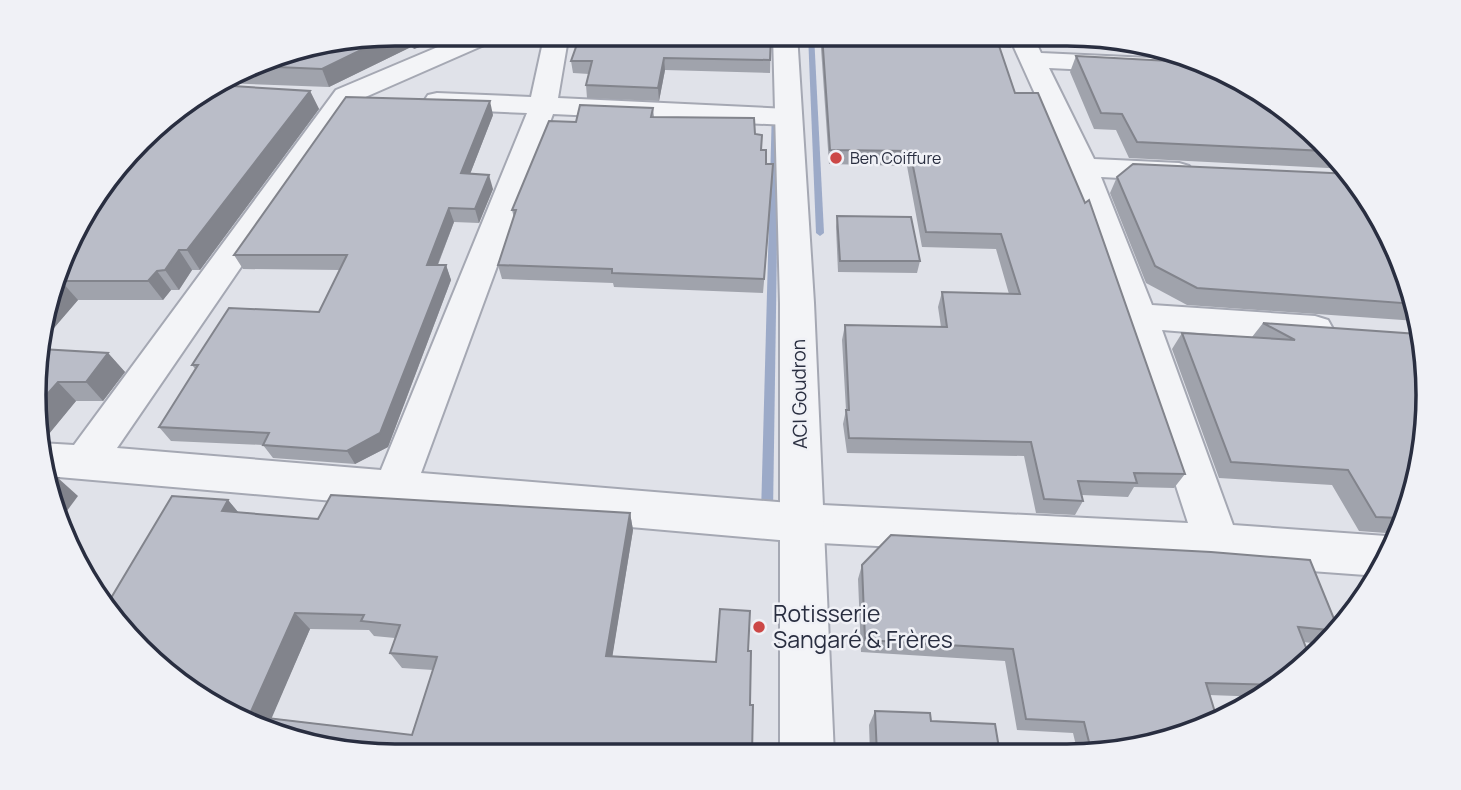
<svg xmlns="http://www.w3.org/2000/svg" width="1461" height="790" viewBox="0 0 1461 790" font-family="Manrope,sans-serif">
  <style>
    .lines { fill: none; stroke-linecap: round; stroke-linejoin: round }
    .stream { fill: #9caac8; fill-rule: evenodd }
    .minor-casing { stroke: #a5a8b3; stroke-width: 4 }
    .tertiary-casing { stroke: #a5a8b3; stroke-width: 4 }
    .minor { fill: #f3f4f7; fill-rule: evenodd }
    .tertiary { fill: #f3f4f7; fill-rule: evenodd }
    .wall { fill: #a0a3ac; fill-rule: evenodd }
    .shaded-wall { fill: #82848c }
    .building { fill: #babdc8; stroke: #82848c; stroke-width: 2; fill-rule: evenodd }
    .poi-dot { fill: #cc4847; stroke: #f0f1f6; stroke-width: 2.5 }
    .labels { text-anchor: middle; stroke-width: 5; stroke-linejoin: round; paint-order: stroke }
    .far-poi-label { font-size: 16px; fill: #292e40; stroke: #f0f1f6; text-anchor: start }
    .street-label { font-size: 19px; fill: #292e40; stroke: #f0f1f6 }
    .near-poi-label { font-size: 23px; fill: #292e40; stroke: #f0f1f6; text-anchor: start }
    .rim { fill: none; stroke: #292e40; stroke-width: 3.5 }
  </style>
  <rect width="100%" height="100%" fill="#e0e2e9"/>
  <g class="lines">
    <g class="stream">
      <polygon points="808,34 814,34 824,233 820,236 816,233"/>
      <polygon points="772,108 779,110 773,514 771,518 767,519 763,518 761,514"/>
    </g>
    <g class="minor-casing">
      <polygon id="minor" points="471,33 504,33 500,38 354,102 117,448 381,470 527,113 437,109 428,107 424,101 428,95 437,93 531,97 545,33 569,33 558,98 788,109 798,111 802,117 798,123 788,125 553,114 421,473 802,504 1188,523 1121,316 1068,167 1008,34 1032,34 1041,53 1193,60 1224,72 1214,76 1049,68 1094,159 1179,163 1189,166 1194,172 1189,178 1179,181 1101,177 1152,305 1315,316 1328,320 1333,329 1328,338 1315,342 1162,330 1233,525 1386,536 1392,538 1379,576 1217,564 802,542 47,476 40,443 74,445 336,90"/>
    </g>
    <g class="tertiary-casing">
      <polygon id="tertiary" points="773,34 797,34 814,303 834,755 780,755 780,303"/>
    </g>
    <use href="#minor" class="minor"/>
    <use href="#tertiary" class="tertiary"/>
  </g>
  <g class="wall">
    <polygon points="395,33 458,33 414,49 411,47 329,87 222,83 278,53"/>
    <polygon points="771,34 770,73 665,70 659,101 587,98 586,85 589,74 573,73 571,61"/>
    <polygon points="820,34 1015,34 1011,48 999,47 1015,93 1185,474 1174,488 1134,487 1128,497 1082,495 1083,501 1075,515 1036,513 1024,456 847,453 843,424 846,410 842,340 845,325 941,327 938,307 942,292 1009,294 996,249 922,247 907,166 829,164"/>
    <polygon points="1076,56 1193,68 1247,82 1347,169 1129,158 1116,130 1094,129 1070,72"/>
    <polygon points="310,91 319,109 200,270 192,270 179,290 171,290 163,300 78,300 41,343 45,302 94,194"/>
    <polygon points="653,108 654,117 755,134 773,178 763,293 614,287 613,283 502,279 498,265 514,218 512,210 576,122"/>
    <polygon points="493,115 470,174 493,189 479,223 454,222 438,265 446,265 451,280 388,447 355,464 273,458 263,445 171,441 159,427 196,370 192,365 319,312 340,270 243,269 234,255"/>
    <polygon points="1117,177 1415,301 1417,321 1187,305 1146,283 1110,193"/>
    <polygon points="837,216 920,261 917,273 838,272 836,227"/>
    <polygon points="1263,323 1418,334 1425,442 1393,536 1386,533 1359,531 1332,485 1219,478 1172,349 1182,333 1252,337"/>
    <polygon points="41,349 108,353 125,372 103,401 76,401 48,435 38,435 34,419"/>
    <path d="M 331,495 L 630,513 L 633,530 L 612,657 L 716,662 L 720,609 L 750,611 L 748,651 L 751,651 L 750,705 L 753,705 L 752,755 L 372,756 L 301,744 L 214,708 L 123,634 L 104,603 L 108,603 L 172,496 L 228,500 L 238,512 L 318,519 ZM 310,629 L 369,630 L 374,636 L 395,638 L 390,653 L 402,668 L 433,670 L 412,735 L 271,718 Z"/>
    <polygon points="862,565 1339,631 1321,644 1303,642 1310,658 1264,697 1209,695 1113,754 1078,754 1073,733 1017,730 1005,661 861,652 858,579"/>
    <polygon points="1380,573 1379,576 1375,582 1374,578"/>
    <polygon points="875,711 931,721 1000,754 870,754 869,725"/>
  </g>
  <g class="shaded-wall">
    <polygon points="396,33 407,33 411,47 329,87 322,69"/>
    <polygon points="410,33 458,33 414,49"/>
    <polygon points="664,58 665,70 659,101 658,88"/>
    <polygon points="310,91 319,109 200,270 187,250"/>
    <polygon points="490,101 493,115 465,187 461,173"/>
    <polygon points="489,175 493,189 479,223 475,209"/>
    <polygon points="449,208 454,222 432,279 427,265"/>
    <polygon points="179,250 192,270 179,290 165,270"/>
    <polygon points="446,265 451,280 388,447 355,464 347,451"/>
    <polygon points="157,271 171,290 163,300 148,281"/>
    <polygon points="61,281 78,300 41,343 45,302 48,296"/>
    <polygon points="108,353 125,372 103,401 86,382"/>
    <polygon points="58,382 76,401 48,435 35,423 34,419 35,408"/>
    <polygon points="58,478 78,496 58,523 50,488"/>
    <polygon points="228,500 243,518 222,511"/>
    <polygon points="630,513 633,530 610,671 606,656"/>
    <polygon points="295,613 310,629 267,729 249,716"/>
  </g>
  <g class="building">
    <polygon points="396,33 322,69 254,66 278,53"/>
    <polygon points="581,33 771,34 770,60 664,58 658,88 586,85 592,61 571,61"/>
    <polygon points="822,34 995,34 1015,93 1038,93 1085,203 1089,200 1185,474 1134,473 1137,483 1078,481 1083,501 1044,499 1031,442 849,438 846,410 849,410 845,325 947,327 942,292 1020,294 1001,234 926,232 910,151 830,150"/>
    <polygon points="1076,56 1189,62 1193,68 1214,68 1247,82 1326,151 1137,142 1122,114 1101,113"/>
    <polygon points="217,85 310,91 187,250 179,250 165,270 157,271 148,281 61,281 48,296 94,194 174,108"/>
    <polygon points="346,97 490,101 461,173 489,175 475,209 449,208 427,265 446,265 380,433 347,451 263,445 269,433 159,427 198,365 192,365 229,308 319,312 347,255 234,255"/>
    <polygon points="580,105 653,108 651,117 754,118 755,134 762,135 761,150 766,150 766,164 773,164 764,279 612,273 612,269 498,265 516,210 512,210 549,121 576,122"/>
    <polygon points="1133,164 1353,174 1415,301 1415,304 1197,288 1155,266 1117,177"/>
    <polygon points="837,216 911,217 920,261 840,261"/>
    <polygon points="1263,323 1418,334 1425,442 1399,518 1376,517 1348,470 1231,462 1182,333 1295,340"/>
    <polygon points="41,349 108,353 86,382 58,382 35,408"/>
    <polygon points="48,478 58,478 50,488"/>
    <path d="M 331,495 L 630,513 L 606,656 L 716,662 L 720,609 L 750,611 L 748,651 L 751,651 L 750,705 L 753,705 L 752,755 L 372,756 L 301,744 L 214,708 L 123,634 L 104,603 L 108,603 L 172,496 L 228,500 L 222,511 L 318,519 ZM 295,613 L 364,615 L 361,621 L 400,625 L 390,653 L 437,657 L 412,735 L 249,716 Z"/>
    <polygon points="891,535 1211,552 1310,560 1339,631 1298,627 1310,658 1279,685 1206,683 1218,722 1204,729 1113,754 1092,754 1084,722 1026,719 1013,649 865,640 862,565"/>
    <polygon points="875,711 930,713 931,721 995,724 1000,754 877,754"/>
  </g>
  <g class="poi-dot">
    <circle cx="836" cy="158" r="7"/>
    <circle cx="759" cy="627" r="7"/>
  </g>
  <g class="labels">
    <g class="far-poi-label">
      <text x="850" y="164">Ben Coiffure</text>
    </g>
    <g class="street-label">
      <text transform="translate(799 394) rotate(-91)" y="7">ACI Goudron</text>
    </g>
    <g class="near-poi-label">
      <text x="773" y="622">Rotisserie<tspan x="773" dy="26">Sangaré &amp; Frères</tspan></text>
    </g>
  </g>
  <path d="M0 0H1461V790H0ZM395 46H1067A349 349 0 0 1 1416 395V395A349 349 0 0 1 1067 744H395A349 349 0 0 1 46 395V395A349 349 0 0 1 395 46Z" fill="#f0f1f6" fill-rule="evenodd"/>
  <path class="rim" d="M395 46H1067A349 349 0 0 1 1416 395V395A349 349 0 0 1 1067 744H395A349 349 0 0 1 46 395V395A349 349 0 0 1 395 46Z"/>
</svg>
